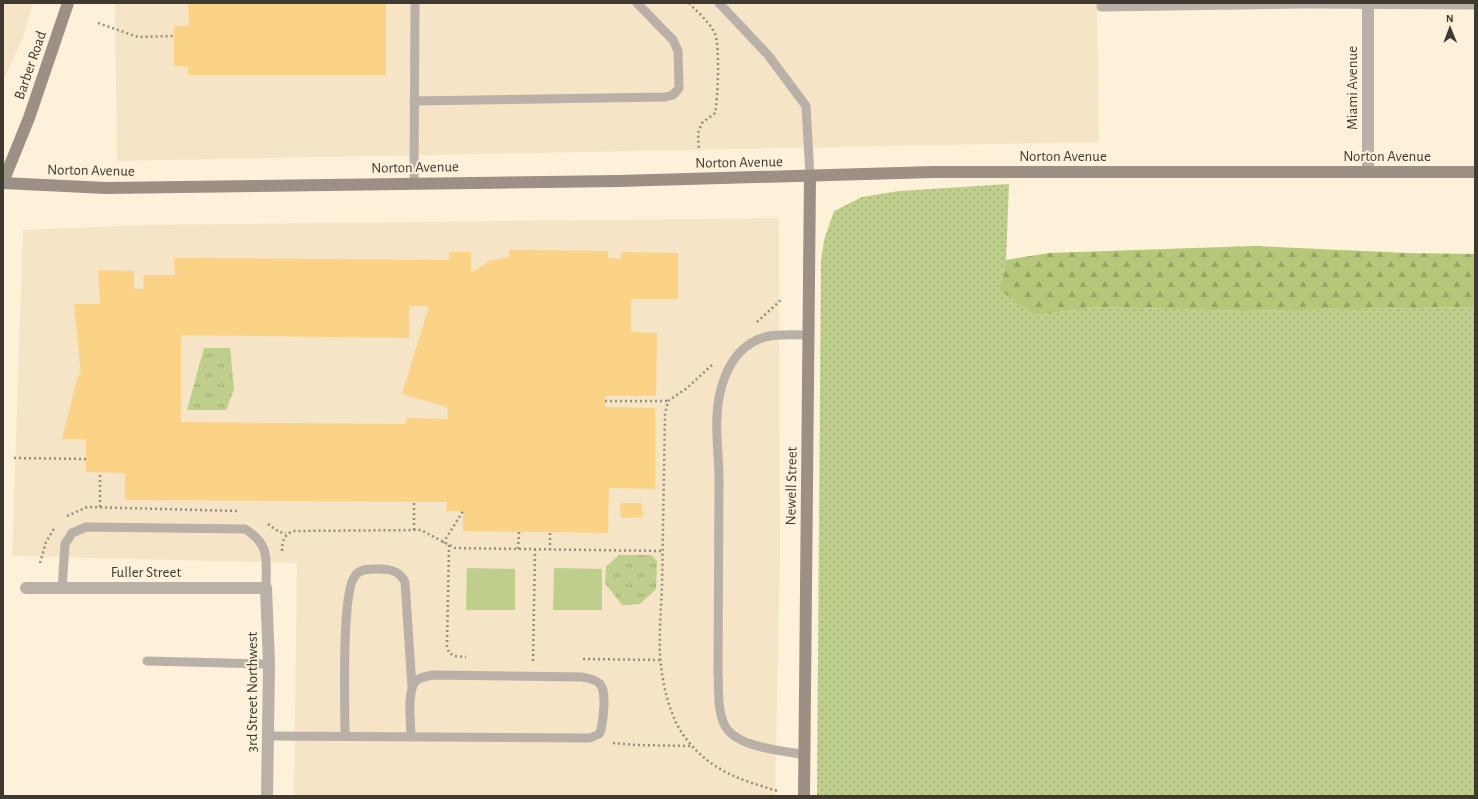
<svg xmlns="http://www.w3.org/2000/svg" width="1478" height="799" viewBox="0 0 1478 799" font-family="'Alegreya Sans',sans-serif">
  <style>
    .built { fill: #f5e4c5 }
    .grass { fill: url(#grass-dots) }
    .forest { fill: url(#forest-firs) }
    .park { fill: url(#park-tufts) }
    .pitch { fill: #bece8b }
    .building { fill: #fbd387; fill-rule: evenodd }
    .lines { fill: none; stroke-linecap: round; stroke-linejoin: round }
    .path { stroke: #958d7d; stroke-width: 2.5; stroke-dasharray: 2 3; stroke-linecap: butt }
    .lane { stroke: #b9b0a8; stroke-width: 9 }
    .street { stroke: #b9b0a8; stroke-width: 12 }
    .secondary { stroke: #9c8f83; stroke-width: 12 }
    .labels { text-anchor: middle; stroke-width: 4; stroke-linejoin: round; paint-order: stroke }
    .street-label { font-size: 15px; fill: #3f3a31; stroke: #fef1da }
  </style>
  <defs>
    <pattern id="grass-dots" width="8" height="8" patternUnits="userSpaceOnUse"><rect width="8" height="8" fill="#bece8b"/><path d="M2 2h.1M6 6h.1" fill="none" stroke="#9ca872" stroke-width="1.8" stroke-linecap="round"/></pattern>
    <pattern id="forest-firs" width="22" height="20" patternUnits="userSpaceOnUse"><rect width="22" height="20" fill="#b5c879"/><path d="M5 1l3.5 6h-7zM16 11l3.5 6h-7z" fill="#95a364"/></pattern>
    <pattern id="park-tufts" width="24" height="20" patternUnits="userSpaceOnUse"><rect width="24" height="20" fill="#bece8b"/><path d="M3 7l-1-3M5 7V3M7 7l1-3M15 17l-1-3M17 17v-4M19 17l1-3" fill="none" stroke="#9ca872"/></pattern>
  </defs>
  <rect width="100%" height="100%" fill="#fef1da"/>
  <g class="built">
    <polygon points="3,3 33,3 23,37 3,81"/>
    <polygon points="115,3 1097,3 1099,142 117,161"/>
    <polygon points="779,218 780,556 775,796 294,796 297,563 12,556 23,230 144,225"/>
  </g>
  <polygon class="grass" points="1009,184 1006,260 999,290 1035,315 1100,307 1244,311 1475,307 1475,796 817,796 821,261 824,240 834,211 862,197 899,191"/>
  <polygon class="forest" points="1253,246 1407,253 1475,254 1475,307 1244,311 1100,307 1035,315 999,290 1006,260 1049,253"/>
  <g class="park">
    <polygon points="204,348 230,348 234,390 226,410 187,410"/>
    <polygon points="619,555 651,555 657,561 656,589 640,604 622,605 605,583 606,567"/>
  </g>
  <g class="pitch">
    <polygon points="467,568 515,569 515,610 466,610"/>
    <polygon points="554,568 602,569 602,610 553,610"/>
  </g>
  <g class="building">
    <polygon points="188,3 386,3 386,75 188,75 188,67 174,66 174,26 189,26"/>
    <path d="M 509,250 L 608,251 L 608,258 L 621,259 L 621,252 L 678,253 L 678,299 L 631,299 L 631,332 L 657,333 L 656,396 L 605,396 L 605,407 L 655,408 L 655,489 L 609,488 L 608,533 L 463,531 L 463,511 L 446,511 L 447,502 L 125,500 L 125,473 L 86,472 L 86,439 L 62,439 L 78,375 L 81,375 L 74,304 L 100,304 L 98,270 L 134,271 L 134,289 L 143,289 L 144,275 L 175,275 L 174,258 L 449,260 L 449,252 L 471,252 L 471,273 L 489,261 L 509,257 ZM 409,306 L 429,306 L 402,394 L 447,407 L 448,419 L 406,418 L 406,424 L 181,422 L 181,335 L 409,338 Z"/>
    <polygon points="620,503 642,503 643,517 621,518"/>
  </g>
  <g class="lines">
    <g class="path">
      <path d="M 689,3 C 698,13 709,21 715,34 C 720,47 718,98 715,113 L 702,123 L 698,133 L 699,151"/>
      <polyline points="98,23 138,37 174,36"/>
      <polyline points="757,322 782,299"/>
      <path d="M 712,365 L 687,388 L 668,401 L 665,414 C 664,472 663,530 662,587 C 661,611 658,645 661,666 C 664,691 671,720 687,740 C 712,771 740,780 778,791"/>
      <polyline points="605,401 668,401"/>
      <polyline points="14,458 86,459"/>
      <polyline points="100,507 100,472"/>
      <polyline points="67,516 87,507 238,511"/>
      <polyline points="268,524 279,532 286,533"/>
      <polyline points="414,530 414,502"/>
      <polyline points="443,543 463,511"/>
      <polyline points="449,545 447,646 449,653 455,656 466,657"/>
      <polyline points="518,549 519,532"/>
      <polyline points="550,550 550,532"/>
      <path d="M 282,551 C 282,541 284,535 293,531 L 421,530 L 455,548 L 662,551"/>
      <polyline points="40,563 46,542 55,527"/>
      <polyline points="583,659 660,660"/>
      <polyline points="533,661 535,550"/>
      <polyline points="613,743 637,745 691,746"/>
    </g>
    <g class="lane">
      <polyline points="719,3 768,55 806,106 810,176"/>
      <polyline points="1101,7 1305,4 1475,5"/>
      <polyline points="414,101 665,97 673,95 679,88 678,51 673,40 637,3"/>
      <polyline points="414,183 415,3"/>
      <path d="M 62,589 L 65,544 L 72,533 L 86,527 L 245,529 C 271,545 266,560 266,588"/>
      <polyline points="147,661 269,664"/>
      <path d="M 268,736 L 590,738 L 599,734 L 601,730 C 603,719 607,692 600,684 C 595,679 588,678 582,677 L 433,675 C 427,676 422,677 417,680 C 406,689 411,723 411,737"/>
      <path d="M 345,736 C 345,709 341,592 355,576 C 360,568 372,569 380,569 C 392,569 400,572 405,582 L 412,687"/>
      <path d="M 805,755 C 781,750 735,748 724,724 C 717,708 719,688 718,672 C 718,608 719,544 719,480 C 719,454 714,425 719,398 C 722,382 729,364 740,352 C 761,331 781,335 808,335"/>
    </g>
    <g class="street">
      <polyline points="1368,172 1368,3"/>
      <polyline points="26,588 266,588 269,664 267,796"/>
    </g>
    <g class="secondary">
      <polyline points="3,182 29,118 68,3"/>
      <polyline points="3,183 106,188 618,181 933,172 1475,172"/>
      <polyline points="804,796 810,176"/>
    </g>
  </g>
  <g class="labels">
    <g class="street-label">
      <text transform="translate(30 65) rotate(-71)" y="5">Barber Road</text>
      <text transform="translate(1352 88) rotate(-90)" y="5">Miami Avenue</text>
      <text x="1063" y="161">Norton Avenue</text>
      <text x="1387" y="161">Norton Avenue</text>
      <text transform="translate(739 162) rotate(-1)" y="5">Norton Avenue</text>
      <text transform="translate(415 167) rotate(-1)" y="5">Norton Avenue</text>
      <text transform="translate(91 170) rotate(1)" y="5">Norton Avenue</text>
      <text transform="translate(791 486) rotate(-89)" y="5">Newell Street</text>
      <text x="146" y="577">Fuller Street</text>
      <text transform="translate(252 692) rotate(-90)" y="5">3rd Street Northwest</text>
    </g>
  </g>
  <rect width="1478" height="799" fill="none" stroke="#3f3a31" stroke-width="8"/>
  <g transform="translate(1450 28) rotate(359)" stroke="#fef1da" stroke-width="3" paint-order="stroke">
  <path d="M0-3L7 15L0 10L-7 15Z" fill="#3f3a31"/>
  <text y="-6" font-size="11" font-weight="bold" text-anchor="middle" fill="#3f3a31">N</text>
  </g>
</svg>
